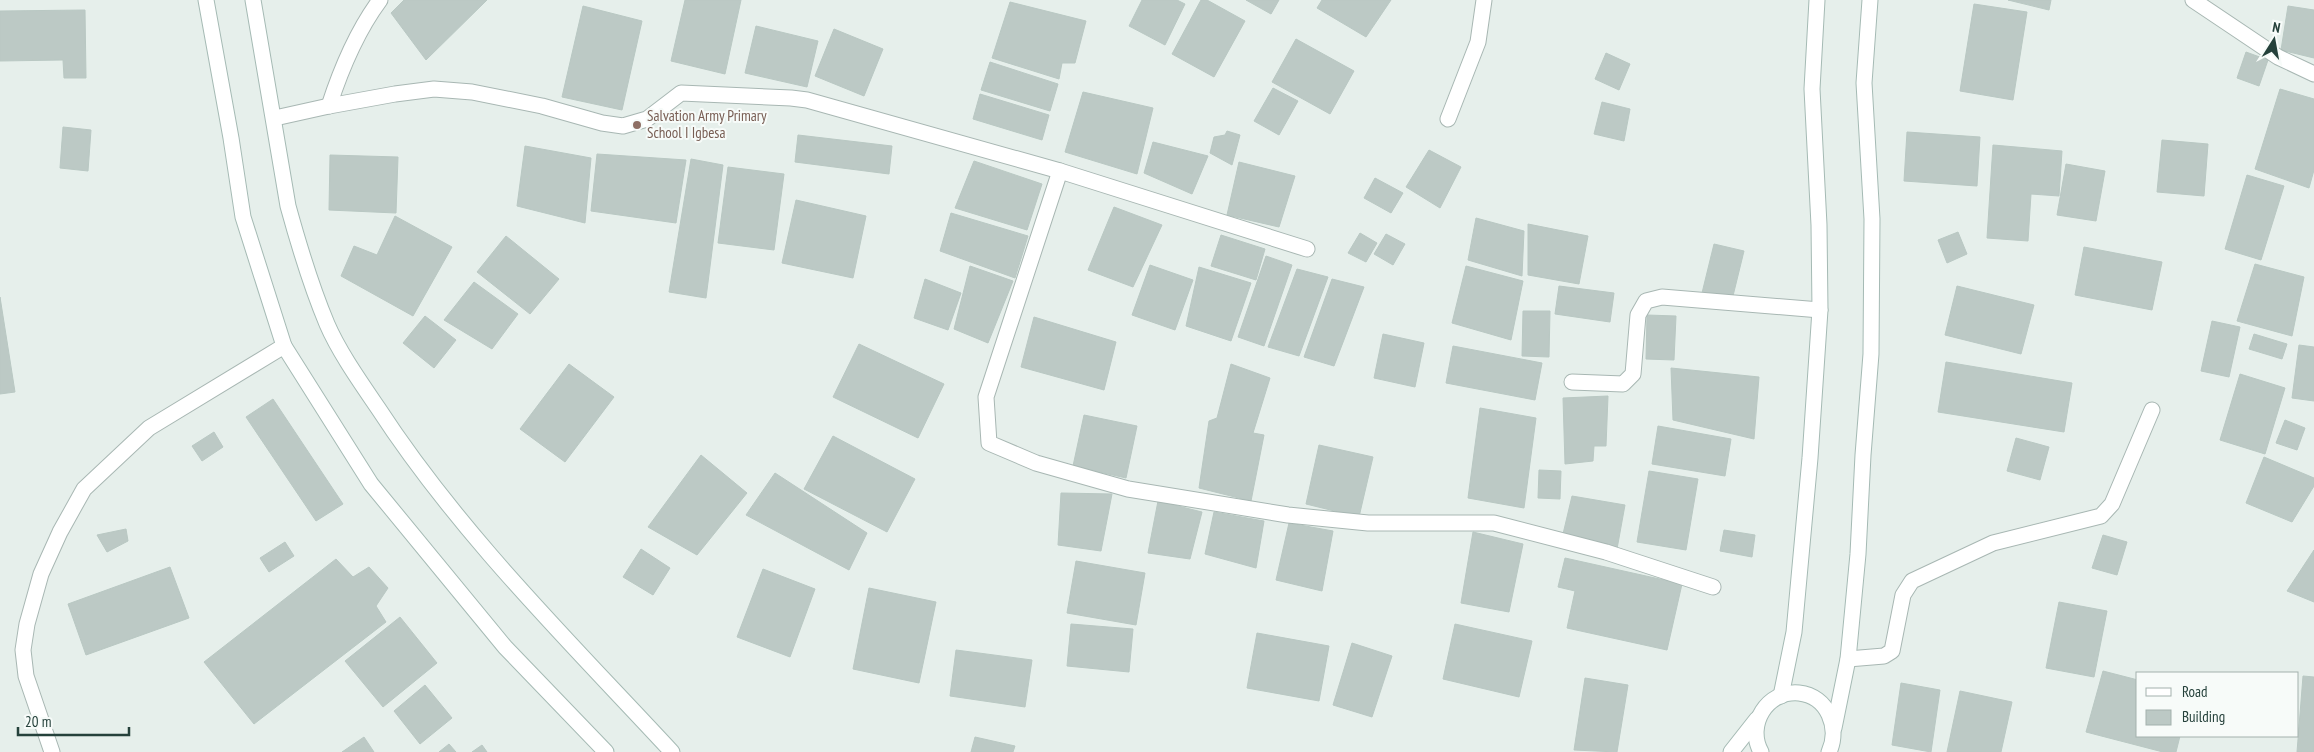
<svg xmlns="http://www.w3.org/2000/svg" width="2314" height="752" viewBox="0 0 2314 752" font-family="'PT Sans Narrow',sans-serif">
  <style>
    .building { fill: #bcc9c5; stroke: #b9c8c3 }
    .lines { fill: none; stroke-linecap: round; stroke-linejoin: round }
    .street-casing { stroke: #a8b7b3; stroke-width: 17 }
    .secondary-casing { stroke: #a5bab4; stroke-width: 17 }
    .street { stroke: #fff; stroke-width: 15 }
    .secondary { stroke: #fff; stroke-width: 15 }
    .education-dot { fill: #8d6e63; stroke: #f7fbf9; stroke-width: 2 }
    .labels { text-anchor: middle; stroke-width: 4; stroke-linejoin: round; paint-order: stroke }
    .education-label { font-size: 15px; fill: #785e54; stroke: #f7fbf9; text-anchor: start }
  </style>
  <rect width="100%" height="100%" fill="#e6efeb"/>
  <g class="building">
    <polygon points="404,0 487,0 426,60 391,13"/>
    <polygon points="685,0 741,0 725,74 671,61"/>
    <polygon points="1142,0 1177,0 1185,4 1165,45 1129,26"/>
    <polygon points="1201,0 1207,0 1245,21 1214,77 1172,54"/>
    <polygon points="1246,0 1279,0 1271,14"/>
    <polygon points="1322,0 1391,0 1366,37 1317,8"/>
    <polygon points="2008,0 2051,0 2049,10"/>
    <polygon points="1010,2 1086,21 1075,63 1062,63 1059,79 992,58"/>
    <polygon points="1974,4 2027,12 2013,100 1960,91"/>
    <polygon points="583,6 642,21 622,110 562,97"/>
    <polygon points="2288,6 2314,10 2314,58 2281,50"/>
    <polygon points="85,10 86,78 64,78 63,60 0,61 0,11"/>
    <polygon points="756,26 818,41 807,87 745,73"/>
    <polygon points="834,29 883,49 864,96 815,76"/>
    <polygon points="1296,39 1354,71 1330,114 1272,82"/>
    <polygon points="2246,52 2268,60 2259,86 2237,78"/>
    <polygon points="1606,53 1630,64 1619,90 1595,79"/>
    <polygon points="990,62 1058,84 1050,111 981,90"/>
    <polygon points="1273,88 1298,101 1279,135 1254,121"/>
    <polygon points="2280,89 2314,99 2314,170 2309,188 2255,169"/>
    <polygon points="1083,92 1153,108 1137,174 1065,152"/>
    <polygon points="980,94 1049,115 1042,140 973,119"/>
    <polygon points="1602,102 1630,109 1624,141 1594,134"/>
    <polygon points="63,127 91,130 88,171 60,168"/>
    <polygon points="1227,131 1240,135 1232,165 1210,153 1214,137 1225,135"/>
    <polygon points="1907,132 1980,137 1977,186 1904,181"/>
    <polygon points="798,135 892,146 889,174 795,162"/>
    <polygon points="2162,140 2208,144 2204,196 2157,192"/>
    <polygon points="1153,142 1208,156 1192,194 1144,173"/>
    <polygon points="1993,145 2062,151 2059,196 2031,194 2028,241 1987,238"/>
    <polygon points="525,146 591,158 585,223 517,206"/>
    <polygon points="1429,150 1461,167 1440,208 1406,187"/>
    <polygon points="597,154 686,160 676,223 591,211"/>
    <polygon points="330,155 398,157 396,213 329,210"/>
    <polygon points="691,159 723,165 706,298 669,292"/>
    <polygon points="974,161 1042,184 1027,230 955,208"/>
    <polygon points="1239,162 1295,176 1279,227 1227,215"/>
    <polygon points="2066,164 2105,171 2096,221 2057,215"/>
    <polygon points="728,167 784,174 774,250 718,243"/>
    <polygon points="2247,175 2284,186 2261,260 2225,249"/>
    <polygon points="1375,178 1403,193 1391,213 1364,198"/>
    <polygon points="796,200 866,216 853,278 782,263"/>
    <polygon points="1114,207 1162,225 1133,287 1088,270"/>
    <polygon points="951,213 1028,236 1015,278 940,251"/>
    <polygon points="395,216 452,247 413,316 341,276 354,246 377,255"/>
    <polygon points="1476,218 1524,231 1522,276 1468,260"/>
    <polygon points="1528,224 1588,236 1579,284 1528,275"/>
    <polygon points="1958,232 1967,254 1947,263 1938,240"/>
    <polygon points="1360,233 1377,243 1366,262 1348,253"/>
    <polygon points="1386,234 1405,244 1393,265 1374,254"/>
    <polygon points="1221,235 1265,249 1256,280 1211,266"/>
    <polygon points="506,236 559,279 530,314 477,272"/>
    <polygon points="1714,244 1744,251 1732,300 1702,293"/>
    <polygon points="2084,247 2162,262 2152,310 2075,295"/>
    <polygon points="1266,256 1292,265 1264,346 1238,337"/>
    <polygon points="2255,264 2304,277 2292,336 2237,321"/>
    <polygon points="1150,265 1193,280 1175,330 1132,315"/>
    <polygon points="970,266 1013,281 988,343 954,329"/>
    <polygon points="1466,266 1523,281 1511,340 1452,323"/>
    <polygon points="1199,267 1251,283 1231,341 1186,326"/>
    <polygon points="1297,269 1328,277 1299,356 1268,347"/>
    <polygon points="925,279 961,293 948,330 914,318"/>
    <polygon points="1332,279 1364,287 1334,366 1304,357"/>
    <polygon points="474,282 518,314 492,349 444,320"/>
    <polygon points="1559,286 1614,293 1610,322 1555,314"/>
    <polygon points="1957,286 2034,305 2021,354 1945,335"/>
    <polygon points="0,297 15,392 0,394"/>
    <polygon points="1523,311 1550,311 1549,357 1522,356"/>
    <polygon points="1647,315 1676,316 1674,360 1646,359"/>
    <polygon points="425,316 456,340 434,368 403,343"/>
    <polygon points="1034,317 1116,342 1104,390 1021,367"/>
    <polygon points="2212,321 2240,327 2229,377 2201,371"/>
    <polygon points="1383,334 1424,343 1415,387 1374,378"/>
    <polygon points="2254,334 2287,344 2282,359 2249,349"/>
    <polygon points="859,344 944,384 918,438 833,397"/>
    <polygon points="2299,345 2314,347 2314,401 2292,398"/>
    <polygon points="1453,346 1542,363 1535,400 1446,383"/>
    <polygon points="1946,362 2072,383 2064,432 1938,412"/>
    <polygon points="569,364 614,397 565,462 520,429"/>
    <polygon points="1231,364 1270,378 1253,433 1264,435 1251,501 1199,488 1209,421 1217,418"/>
    <polygon points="1671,368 1759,377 1754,439 1673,420"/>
    <polygon points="2240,374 2285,388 2265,454 2220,440"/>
    <polygon points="1608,396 1606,446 1594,446 1593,461 1565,464 1563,398"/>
    <polygon points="273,399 343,504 316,521 246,417"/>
    <polygon points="1480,408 1536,418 1524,508 1468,498"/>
    <polygon points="1084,415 1137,426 1126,478 1073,466"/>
    <polygon points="2285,420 2305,428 2297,450 2276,443"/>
    <polygon points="1658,426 1731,439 1725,476 1652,464"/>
    <polygon points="214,432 223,447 202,461 192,446"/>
    <polygon points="833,436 915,479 887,532 804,489"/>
    <polygon points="2016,438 2049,447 2040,480 2007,471"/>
    <polygon points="1319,445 1373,457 1359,517 1306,504"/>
    <polygon points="701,455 747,493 697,555 648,527"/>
    <polygon points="2264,457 2314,478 2314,486 2292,522 2246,503"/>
    <polygon points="1539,470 1561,471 1560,499 1538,498"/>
    <polygon points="1649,471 1698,479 1686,550 1637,542"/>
    <polygon points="775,473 867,533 849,570 746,515"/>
    <polygon points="1061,493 1112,494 1101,551 1058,545"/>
    <polygon points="1572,496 1625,505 1617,549 1563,534"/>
    <polygon points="1158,501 1202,512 1190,559 1148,553"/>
    <polygon points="1214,512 1264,521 1256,568 1205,554"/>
    <polygon points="1289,523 1333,531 1322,591 1276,580"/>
    <polygon points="126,529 128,541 107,552 97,535"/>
    <polygon points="1724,530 1755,535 1752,557 1720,551"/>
    <polygon points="1473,532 1523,544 1509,612 1461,603"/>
    <polygon points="2103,535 2127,542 2117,575 2092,568"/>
    <polygon points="285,542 294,556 269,572 260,558"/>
    <polygon points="641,549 670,568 653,595 623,577"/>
    <polygon points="2314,550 2314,602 2287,591"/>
    <polygon points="1565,558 1682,584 1667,650 1567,628 1575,591 1558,587"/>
    <polygon points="336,559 353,577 369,567 388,588 376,606 386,622 254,724 204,662"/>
    <polygon points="1076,561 1145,573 1136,625 1067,613"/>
    <polygon points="170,567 189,618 86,655 68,604"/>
    <polygon points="763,569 815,589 790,657 737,637"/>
    <polygon points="869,588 936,602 919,683 853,669"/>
    <polygon points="2059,602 2107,611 2094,677 2046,668"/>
    <polygon points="400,617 437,663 383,707 345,661"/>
    <polygon points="1071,624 1133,629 1129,672 1067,666"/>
    <polygon points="1455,624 1532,641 1519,697 1443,679"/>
    <polygon points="1257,633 1329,646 1319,701 1247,688"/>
    <polygon points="1352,643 1392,656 1372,717 1333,705"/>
    <polygon points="956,650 1032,660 1025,707 950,696"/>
    <polygon points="2103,671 2138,680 2138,736 2180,736 2176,752 2163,752 2086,732"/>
    <polygon points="2303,676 2314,677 2314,752 2297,752"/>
    <polygon points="1585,678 1628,685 1617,752 1574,750"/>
    <polygon points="1901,683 1940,690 1931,752 1892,745"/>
    <polygon points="425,685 452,718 420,744 394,711"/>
    <polygon points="1960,691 2012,702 2001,752 1947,752"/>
    <polygon points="364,737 374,752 342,752"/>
    <polygon points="975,737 1015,746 1013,752 971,752"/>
    <polygon points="449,744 456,752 439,752"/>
    <polygon points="482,745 487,752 472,752"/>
  </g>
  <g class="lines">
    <g class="street-casing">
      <g id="street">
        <polyline points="2193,0 2278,57 2314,74"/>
        <path d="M 329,106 C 341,69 357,31 380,0"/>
        <polyline points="275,118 329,106 395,94 434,89 472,92 542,106 602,123 623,126 647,119 681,93 791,98 807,100 1060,171 1307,249"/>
        <polyline points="1448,119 1478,42 1484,0"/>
        <polyline points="1060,171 986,397 989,443 1036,463 1128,489 1288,515 1368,523 1494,523 1606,552 1713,587"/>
        <polyline points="1572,382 1623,384 1633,374 1638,315 1646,301 1662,297 1820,310"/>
        <polyline points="1848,659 1884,656 1892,651 1903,595 1912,581 1993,543 2101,516 2112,504 2152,410"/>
        <polyline points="52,752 26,676 23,650 27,624 41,574 60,532 84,489 149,428 284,346"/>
      </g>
    </g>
    <g class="secondary-casing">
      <g id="secondary">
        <polyline points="206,0 231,138 243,217 284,346 371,484 505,647 606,752"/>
        <path d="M 253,0 L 288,206 C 299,246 311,286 327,324 C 339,352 361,383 378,408 C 460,534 570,642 672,752"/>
        <polyline points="1781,696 1794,632 1810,458 1820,310 1819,225 1812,89 1817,0"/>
        <polyline points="1834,728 1848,659 1858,554 1863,455 1871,354 1872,219 1864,83 1870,0"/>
        <polyline points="1731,752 1757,719"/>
        <path d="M 1761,752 C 1746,725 1767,690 1799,693 C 1828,696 1840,728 1829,752"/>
      </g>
    </g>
    <use href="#street" class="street"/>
    <use href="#secondary" class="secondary"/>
  </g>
  <circle class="education-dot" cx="637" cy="125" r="5"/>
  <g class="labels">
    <g class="education-label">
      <text x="647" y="121">Salvation Army Primary<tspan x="647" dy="17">School I Igbesa</tspan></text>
    </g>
  </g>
  <rect x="2136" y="672" width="162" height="65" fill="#f7fbf9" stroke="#a3b1ad"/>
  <rect x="2146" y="688" width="25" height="8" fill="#ffffff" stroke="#a3b1ad"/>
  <text x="2182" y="697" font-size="15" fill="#25413b">Road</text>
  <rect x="2146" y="710" width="25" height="15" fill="#bcc9c5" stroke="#a3b1ad"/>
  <text x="2182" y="722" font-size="15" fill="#25413b">Building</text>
  <g transform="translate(2274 40) rotate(11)" stroke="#f7fbf9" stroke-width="4" paint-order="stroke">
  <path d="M0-4L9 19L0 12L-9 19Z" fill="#25413b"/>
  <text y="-8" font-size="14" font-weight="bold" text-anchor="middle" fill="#25413b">N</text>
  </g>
  <path d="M18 727v8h111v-8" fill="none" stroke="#25413b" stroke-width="2.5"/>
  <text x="25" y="727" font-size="15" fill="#25413b" stroke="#f7fbf9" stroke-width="4" paint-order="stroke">20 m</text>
</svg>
